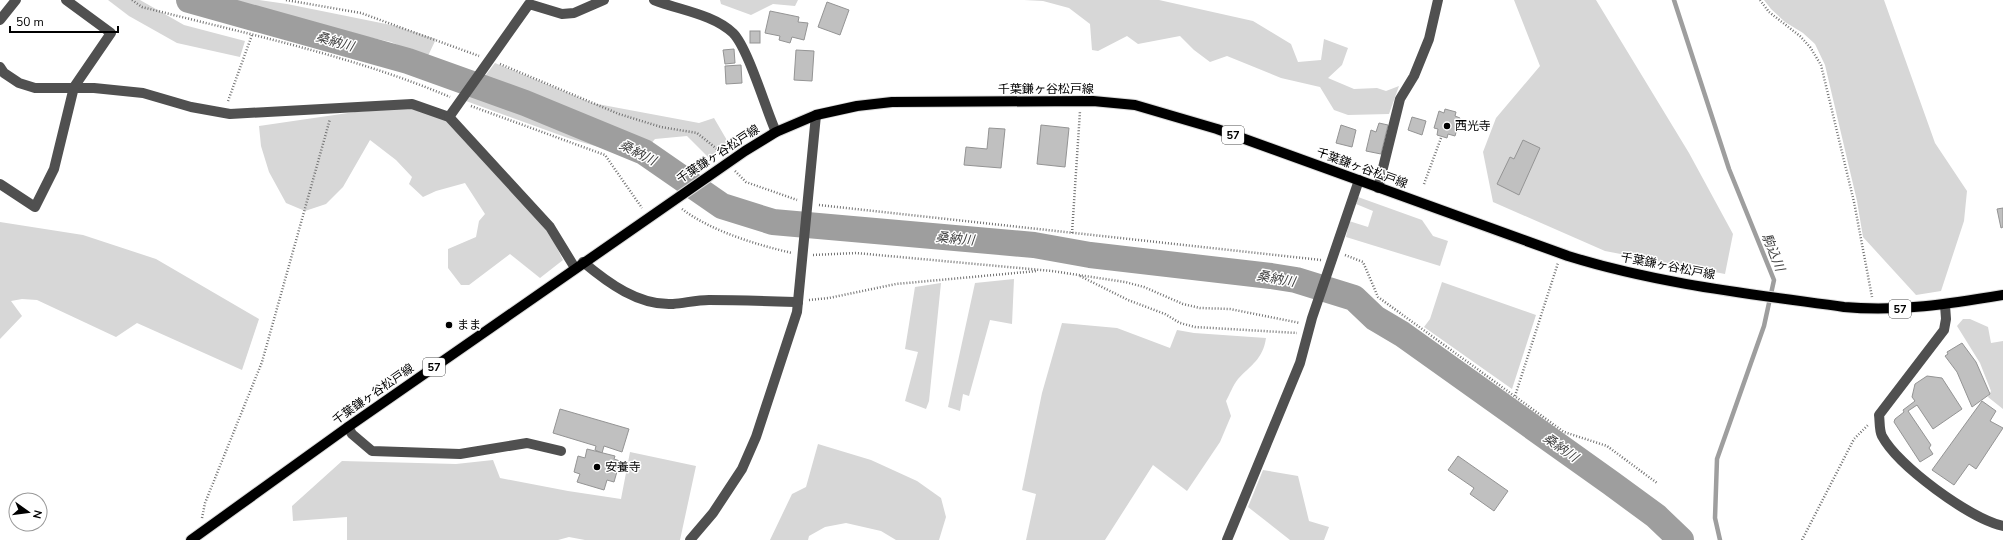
<svg xmlns="http://www.w3.org/2000/svg" width="2003" height="540" viewBox="0 0 2003 540" font-family="'Nunito Sans','Noto Sans JP',sans-serif">
  <style>
    .green { fill: #d7d7d7 }
    .lines { fill: none; stroke-linecap: round; stroke-linejoin: round }
    .stream { stroke: #9e9e9e; stroke-width: 4.5 }
    .river { stroke: #9e9e9e; stroke-width: 26 }
    .building { fill: #c0c0c0; stroke: #949494 }
    .major-casing { stroke: #dbdbdb; stroke-width: 12 }
    .path { stroke: #727272; stroke-width: 2.5; stroke-dasharray: 1 2; stroke-linecap: butt }
    .minor { stroke: #505050; stroke-width: 10 }
    .major { stroke: #000; stroke-width: 10 }
    .poi-dot { fill: #000; stroke: #fff; stroke-width: 1.5 }
    .labels { text-anchor: middle; stroke-width: 3; stroke-linejoin: round; paint-order: stroke }
    .shield { fill: #fff; stroke: #4c4c4c; stroke-width: 1 }
    .shield-label { font-size: 11px; font-weight: bold; fill: #000 }
    .street-label { font-size: 12px; fill: #000; stroke: #fff }
    .poi-label { font-size: 12px; fill: #000; stroke: #fff; text-anchor: start }
    .water-label { font-size: 13px; font-style: italic; fill: #3f3f3f; stroke: #fff }
  </style>
  <rect width="100%" height="100%" fill="#fff"/>
  <g class="green">
    <polygon points="108,0 140,0 184,25 245,41 240,57 177,43 129,16"/>
    <polygon points="199,0 259,0 287,4 396,26 436,39 427,58 391,42 284,19 254,15"/>
    <polygon points="720,0 798,0 795,6 773,4 751,15 721,4"/>
    <polygon points="1024,0 1159,0 1253,21 1291,44 1298,62 1321,60 1324,39 1348,48 1342,65 1328,78 1354,89 1377,88 1386,91 1399,86 1389,114 1348,115 1334,110 1320,87 1281,78 1227,56 1210,62 1194,50 1180,36 1138,44 1127,36 1098,51 1092,50 1090,24 1069,8 1043,1"/>
    <polygon points="1514,0 1596,0 1689,153 1733,234 1725,274 1605,251 1493,202 1483,152 1496,118 1540,66"/>
    <polygon points="1764,0 1884,0 1935,143 1967,191 1964,221 1941,291 1916,295 1863,237 1857,201 1825,65 1815,44 1803,33 1785,22 1771,9"/>
    <polygon points="495,63 592,103 699,123 714,118 728,142 709,158 687,136 655,139 644,152 632,157 568,138 466,101"/>
    <polygon points="410,108 446,120 548,230 563,260 540,278 510,254 469,285 461,285 448,268 448,249 476,237 479,221 485,214 465,183 436,191 423,197 409,184 412,177 396,160 370,140 343,187 326,204 305,211 286,203 269,172 261,146 259,126 355,112"/>
    <polygon points="1358,197 1422,220 1433,236 1448,241 1440,266 1346,237 1349,221 1368,227 1373,211 1356,204"/>
    <polygon points="0,222 83,235 156,259 259,319 242,370 137,323 116,337 37,300 22,299 11,301 22,316 0,339"/>
    <polygon points="1014,279 1012,324 990,320 969,396 963,394 960,411 948,407 975,283"/>
    <polygon points="1442,282 1536,315 1512,389 1424,327 1430,319"/>
    <polygon points="941,283 929,401 926,409 905,401 918,352 905,349 915,287"/>
    <polygon points="1963,319 1970,319 1988,327 1991,343 2003,341 2003,409 1988,397 1991,391 1980,363 1957,326"/>
    <path d="M 1062,323 L 1117,328 L 1170,348 L 1177,330 L 1194,333 L 1266,338 C 1263,359 1251,365 1238,379 C 1233,385 1230,394 1226,401 L 1231,416 L 1220,442 L 1187,491 L 1153,465 L 1105,540 L 1026,540 L 1036,494 L 1022,490 L 1042,393 Z"/>
    <polygon points="818,444 871,460 917,481 941,498 946,517 939,540 896,540 881,531 846,523 825,527 809,536 808,540 770,540 792,494 806,487"/>
    <polygon points="630,452 696,466 680,540 585,540 569,537 558,540 347,540 347,517 293,521 292,506 342,461 456,464 493,460 500,478 568,491 621,499"/>
    <polygon points="1263,470 1298,476 1309,521 1329,527 1324,540 1290,540 1248,507"/>
  </g>
  <g class="lines">
    <polyline class="stream" points="1674,0 1729,169 1774,280 1764,326 1717,459 1715,518 1720,540"/>
    <polyline class="river" points="189,0 408,61 525,103 644,152 722,206 773,222 1034,245 1090,255 1271,276 1296,280 1354,298 1375,318 1402,334 1611,483 1656,516 1681,540"/>
  </g>
  <g class="building">
    <polygon points="827,2 849,10 840,35 818,27"/>
    <polygon points="770,11 799,17 798,22 808,23 804,40 792,37 790,43 779,40 780,36 765,33"/>
    <rect x="750" y="31" width="10" height="12"/>
    <polygon points="734,49 735,63 725,64 723,50"/>
    <polygon points="796,50 814,51 812,81 794,80"/>
    <polygon points="741,65 742,83 726,84 725,66"/>
    <polygon points="1445,109 1456,112 1455,116 1460,118 1455,136 1448,134 1447,138 1437,135 1438,129 1434,128 1439,111 1444,113"/>
    <polygon points="1412,117 1426,121 1422,135 1408,130"/>
    <polygon points="1379,123 1388,125 1381,154 1366,151 1371,130 1376,132"/>
    <polygon points="1041,125 1069,128 1065,167 1037,164"/>
    <polygon points="1341,125 1356,130 1352,147 1336,143"/>
    <polygon points="989,128 1005,129 1001,168 964,165 966,147 987,149"/>
    <polygon points="1523,140 1540,148 1519,195 1497,184 1510,157 1514,159"/>
    <polygon points="2003,208 2003,227 2001,228 1997,209"/>
    <polygon points="1962,343 1976,362 1990,394 1972,407 1957,372 1945,356 1948,354 1947,352"/>
    <polygon points="1927,376 1942,378 1962,409 1933,429 1917,405 1908,411 1931,445 1929,448 1933,454 1920,462 1894,422 1895,419 1904,412 1903,410 1915,401 1912,397 1915,384"/>
    <polygon points="1982,401 1996,411 1990,421 2003,428 1976,469 1969,464 1954,485 1932,470"/>
    <polygon points="560,409 629,429 622,452 604,446 602,453 595,450 596,446 553,433"/>
    <polygon points="587,449 615,456 614,459 620,461 614,482 607,480 604,490 577,482 580,474 574,472 578,456 585,458"/>
    <polygon points="1458,456 1508,491 1494,511 1470,494 1474,488 1448,470"/>
  </g>
  <g class="lines">
    <g class="major-casing">
      <path id="major" d="M 191,540 L 348,427 L 745,151 L 776,132 L 816,115 L 857,106 L 892,102 L 1093,101 L 1135,105 L 1217,129 L 1568,256 C 1658,284 1751,294 1844,307 C 1898,312 1950,304 2003,295"/>
    </g>
    <g class="path">
      <path d="M 132,0 L 142,7 C 243,33 354,56 450,97"/>
      <polyline points="286,0 361,13 479,56"/>
      <polyline points="1760,0 1769,12 1800,36 1810,47 1821,65 1854,202 1872,297"/>
      <polyline points="500,64 619,114 661,127 697,133 722,153"/>
      <polyline points="228,101 252,35"/>
      <polyline points="471,106 605,155 642,208"/>
      <polyline points="735,171 746,182 797,200"/>
      <polyline points="1424,184 1441,138"/>
      <polyline points="819,205 1321,260"/>
      <path d="M 682,209 C 711,231 757,245 792,253"/>
      <polyline points="1072,233 1080,111"/>
      <polyline points="813,255 856,253 1052,271 1125,282 1144,287 1183,304 1200,308 1230,309 1300,323"/>
      <polyline points="1345,255 1363,262 1378,297 1564,432 1607,446 1657,483"/>
      <polyline points="1080,276 1128,300 1165,314 1180,323 1195,327 1297,333"/>
      <polyline points="809,300 829,298 896,284 1037,271"/>
      <polyline points="1515,396 1558,263"/>
      <polyline points="202,518 205,503 262,362 330,119"/>
      <polyline points="1802,540 1854,439 1868,425"/>
    </g>
    <g class="minor">
      <path d="M 654,0 C 679,10 713,14 733,33 C 748,48 766,110 776,132"/>
      <polyline points="0,20 16,0"/>
      <polyline points="0,67 4,73 19,83 35,88 94,88 143,93 191,107 230,114 412,104 449,117 550,227 575,268"/>
      <polyline points="449,117 529,4 562,14 574,13 604,0"/>
      <polyline points="0,184 35,207 54,169 74,87 111,33 66,0"/>
      <polyline points="1378,188 1400,99 1414,76 1429,39 1438,0"/>
      <path d="M 583,262 C 608,283 639,306 673,304 C 685,303 697,300 709,300 C 739,300 768,301 798,302"/>
      <path d="M 1945,305 L 1946,319 L 1944,330 L 1879,415 C 1880,421 1879,430 1882,436 C 1898,466 1969,518 2003,526"/>
      <polyline points="348,427 352,434 372,451 460,454 527,443 561,451"/>
      <polyline points="690,540 713,513 742,469 756,437 797,312 816,115"/>
      <polyline points="1227,540 1300,363 1312,318 1359,180"/>
    </g>
    <use href="#major" class="major"/>
  </g>
  <g class="poi-dot">
    <circle cx="1447" cy="126" r="4"/>
    <circle cx="449" cy="325" r="4"/>
    <circle cx="597" cy="467" r="4"/>
  </g>
  <g class="labels">
    <g class="shield">
      <rect x="1222" y="126" width="22" height="18" rx="3"/>
      <rect x="1889" y="300" width="22" height="18" rx="3"/>
      <rect x="423" y="358" width="22" height="18" rx="3"/>
    </g>
    <g class="shield-label">
      <text x="1233" y="139">57</text>
      <text x="1900" y="313">57</text>
      <text x="434" y="371">57</text>
    </g>
    <g class="street-label">
      <text x="1046" y="93">千葉鎌ヶ谷松戸線</text>
      <text transform="translate(718 154) rotate(-33)" y="4">千葉鎌ヶ谷松戸線</text>
      <text transform="translate(1362 168) rotate(20)" y="4">千葉鎌ヶ谷松戸線</text>
      <text transform="translate(1668 266) rotate(11)" y="4">千葉鎌ヶ谷松戸線</text>
      <text transform="translate(373 394) rotate(-35)" y="4">千葉鎌ヶ谷松戸線</text>
    </g>
    <g class="poi-label">
      <text x="1455" y="130">西光寺</text>
      <text x="457" y="329">まま</text>
      <text x="605" y="471">安養寺</text>
    </g>
    <g class="water-label">
      <text transform="translate(335 41) rotate(16)" y="5">桑納川</text>
      <text transform="translate(638 152) rotate(27)" y="5">桑納川</text>
      <text transform="translate(955 238) rotate(5)" y="5">桑納川</text>
      <text transform="translate(1774 252) rotate(68)" y="5">駒込川</text>
      <text transform="translate(1276 278) rotate(10)" y="5">桑納川</text>
      <text transform="translate(1561 447) rotate(35)" y="5">桑納川</text>
    </g>
  </g>
  <g transform="translate(28 512) rotate(104)"><circle r="19" fill="#ffffff" stroke="#999999"/>
  <path d="M0-3L7 15L0 10L-7 15Z" fill="#000000"/>
  <text y="-6" font-size="11" font-weight="bold" text-anchor="middle" fill="#000000">N</text>
  </g>
  <path d="M10 26v6h108v-6" fill="none" stroke="#000000" stroke-width="2"/>
  <text x="16" y="26" font-size="12" fill="#000000" stroke="#ffffff" stroke-width="3" paint-order="stroke">50 m</text>
</svg>
